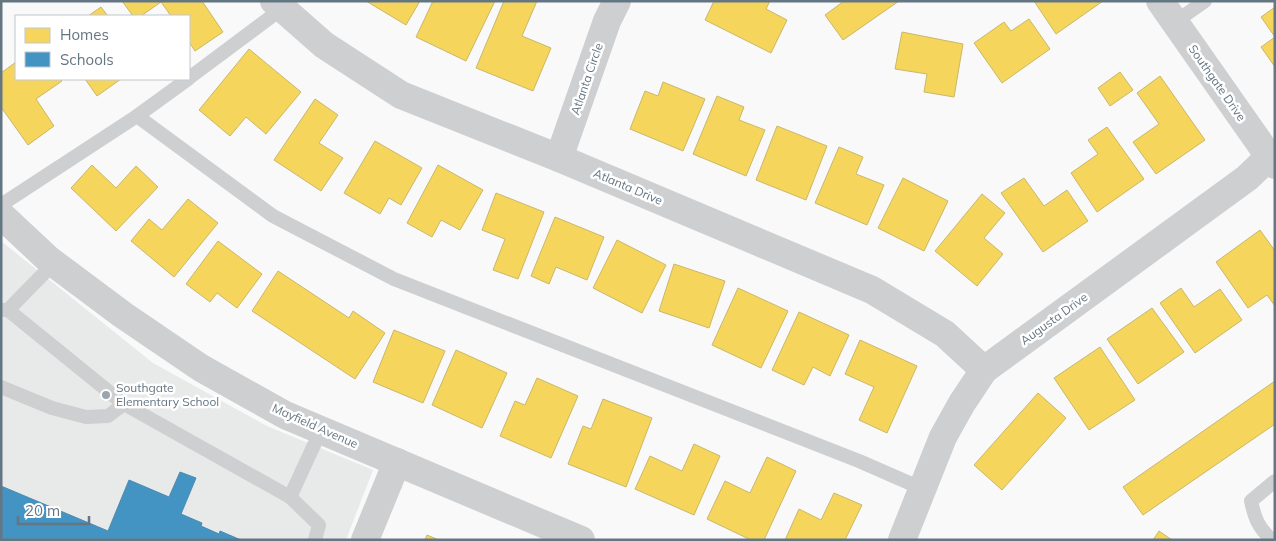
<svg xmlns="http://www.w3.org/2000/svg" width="1276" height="541" viewBox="0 0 1276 541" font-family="Mulish,sans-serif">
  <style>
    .built { fill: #e8e9e9 }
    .homes { fill: #f6d55c; stroke: #cab868 }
    .schools { fill: #4393c3; stroke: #4d8ab0 }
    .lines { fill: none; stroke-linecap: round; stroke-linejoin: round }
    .lane { stroke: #cecfd0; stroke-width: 14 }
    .street { stroke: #cecfd0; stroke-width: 28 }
    .poi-dot { fill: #99a4ac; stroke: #fff; stroke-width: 2 }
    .labels { text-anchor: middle; stroke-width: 5; stroke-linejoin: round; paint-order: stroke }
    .street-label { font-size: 12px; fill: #657683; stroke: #fff }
    .poi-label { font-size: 12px; fill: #657683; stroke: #fff; text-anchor: start }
  </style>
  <rect width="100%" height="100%" fill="#f9f9f9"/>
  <polygon class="built" points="1,241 153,363 267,426 373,470 346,540 1,540"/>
  <g class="homes">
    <polygon points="122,1 202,1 223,32 195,51 189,42 189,16 171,16 161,2 141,16 133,16"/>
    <polygon points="366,1 420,1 406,25"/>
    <polygon points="433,1 495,1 466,61 416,37"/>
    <polygon points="504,1 537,1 522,36 551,48 533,91 476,68"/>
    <polygon points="714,1 770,1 766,9 787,20 771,53 705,20"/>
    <polygon points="844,1 899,1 843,40 825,15"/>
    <polygon points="1034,1 1103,1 1056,34"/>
    <polygon points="101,7 108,16 88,16"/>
    <polygon points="1275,7 1275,37 1261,17"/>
    <polygon points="1029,19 1050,49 1002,83 974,43 1004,22 1011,31"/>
    <polygon points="902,32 963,44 954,97 924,92 927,74 895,69"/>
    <polygon points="1275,37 1275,67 1261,47"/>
    <polygon points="249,49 301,92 266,134 246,117 230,136 199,110"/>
    <polygon points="16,62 16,79 60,79 62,81 36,99 54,126 28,145 1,107 1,73"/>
    <polygon points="1120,72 1133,90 1110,106 1098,88"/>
    <polygon points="1160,76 1205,140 1156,174 1133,142 1159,124 1137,93"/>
    <polygon points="85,79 121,79 97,96"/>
    <polygon points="663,82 705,99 683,151 630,129 645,91 658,96"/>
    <polygon points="717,96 744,107 739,120 765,130 746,176 693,154"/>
    <polygon points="315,99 338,115 319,143 343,158 321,191 274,160"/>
    <polygon points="777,126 827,146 806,200 756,180"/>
    <polygon points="1107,127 1144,179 1097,212 1071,173 1098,154 1088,140"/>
    <polygon points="375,141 422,168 401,205 389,198 380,214 344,193"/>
    <polygon points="839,147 863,157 856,174 884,185 867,225 815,203"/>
    <polygon points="92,165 116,188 136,166 158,187 116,231 71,188"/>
    <polygon points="438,165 483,190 460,230 441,220 432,237 407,223"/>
    <polygon points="903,178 948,201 924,251 878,228"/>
    <polygon points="1024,178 1044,206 1067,190 1088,221 1043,252 1001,193"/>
    <polygon points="496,193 544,212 518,279 493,270 505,239 482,230"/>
    <polygon points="982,194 1005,213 984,238 1003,254 977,286 935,251"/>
    <polygon points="188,199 218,223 174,277 131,241 149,219 162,230"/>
    <polygon points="555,217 604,237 587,280 556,267 549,284 531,276"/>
    <polygon points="1260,230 1275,251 1275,306 1267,295 1248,308 1216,262"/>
    <polygon points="617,240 666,265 642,313 593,288"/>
    <polygon points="218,241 262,274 237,308 217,293 210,302 186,284"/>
    <polygon points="674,264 725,281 709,328 659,311"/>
    <polygon points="278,271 349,318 353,311 385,333 355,379 252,311"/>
    <polygon points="738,288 788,311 761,368 712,345"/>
    <polygon points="1181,288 1194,307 1220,289 1242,320 1195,353 1160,303"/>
    <polygon points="1152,308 1184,352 1138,384 1107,339"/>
    <polygon points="799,312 849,335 830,376 813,367 804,385 772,370"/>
    <polygon points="394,330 445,351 423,403 373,382"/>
    <polygon points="860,340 917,366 887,433 859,420 874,387 845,374"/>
    <polygon points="1100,347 1135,400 1089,430 1054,378"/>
    <polygon points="456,350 507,373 482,428 432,405"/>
    <polygon points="537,378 578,396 551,458 500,436 515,401 525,405"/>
    <polygon points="1275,381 1275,424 1143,515 1123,487"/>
    <polygon points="1038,393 1066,418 1002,490 974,465"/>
    <polygon points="603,399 652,418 626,487 568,464 583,426 591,429"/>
    <polygon points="694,444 720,456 694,515 635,489 650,456 682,471"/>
    <polygon points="767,457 796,471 764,540 751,540 707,519 725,481 750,493"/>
    <polygon points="834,493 862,505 845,540 785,540 799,509 821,520"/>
    <polygon points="1159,531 1172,540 1153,540"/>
    <polygon points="427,535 439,540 425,540"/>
  </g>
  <polygon class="schools" points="180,472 196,478 181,514 202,523 201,526 219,534 220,531 241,540 1,540 1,486 108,531 129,480 169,497"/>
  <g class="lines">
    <g class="lane">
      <polyline points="1175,22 1205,1"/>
      <polyline points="189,78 287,5"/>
      <polyline points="188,79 137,116 273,216 394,279 859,461 923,489"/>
      <polyline points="1,205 137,116"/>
      <polyline points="1,310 8,310 54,263"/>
      <polyline points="8,310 124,404 290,497 319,525 315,540"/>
      <polyline points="1,387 52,408 86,417 108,416 124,404"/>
      <polyline points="290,497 321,430"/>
      <path d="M 1272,540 C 1258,527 1255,519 1251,501 L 1275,481"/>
    </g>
    <g class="street">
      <polyline points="274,1 324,45 401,95 559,158 872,290 945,334 984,370"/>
      <polyline points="1160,1 1275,165"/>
      <polyline points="559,158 607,21 617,1"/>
      <polyline points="1,215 48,259 123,315 201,368 285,415 581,540"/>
      <polyline points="365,540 397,462"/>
      <polyline points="902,540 943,437 962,403 984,370 1247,178 1269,157 1275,153"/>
    </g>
  </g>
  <circle class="poi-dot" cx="106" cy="395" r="5"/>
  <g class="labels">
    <g class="street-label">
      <text transform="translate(587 79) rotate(-71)" y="4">Atlanta Circle</text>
      <text transform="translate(1217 83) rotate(55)" y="4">Southgate Drive</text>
      <text transform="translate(628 187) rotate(23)" y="4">Atlanta Drive</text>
      <text transform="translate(1054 319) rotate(-36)" y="4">Augusta Drive</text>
      <text transform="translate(315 426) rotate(24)" y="4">Mayfield Avenue</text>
    </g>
    <g class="poi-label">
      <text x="116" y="392">Southgate<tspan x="116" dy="14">Elementary School</tspan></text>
    </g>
  </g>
  <rect width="1276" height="541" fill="none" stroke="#657683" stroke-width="5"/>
  <rect x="15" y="15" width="175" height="65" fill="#ffffff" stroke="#c1c8cd"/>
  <rect x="25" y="28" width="25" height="15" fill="#f6d55c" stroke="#c1c8cd"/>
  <text x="60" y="40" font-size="15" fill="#657683">Homes</text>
  <rect x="25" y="52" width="25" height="15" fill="#4393c3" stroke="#c1c8cd"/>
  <text x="60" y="65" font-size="15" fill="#657683">Schools</text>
  <path d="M18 516v8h71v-8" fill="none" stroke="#657683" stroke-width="2.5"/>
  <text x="25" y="516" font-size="15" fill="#657683" stroke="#ffffff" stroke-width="4" paint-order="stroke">20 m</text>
</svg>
